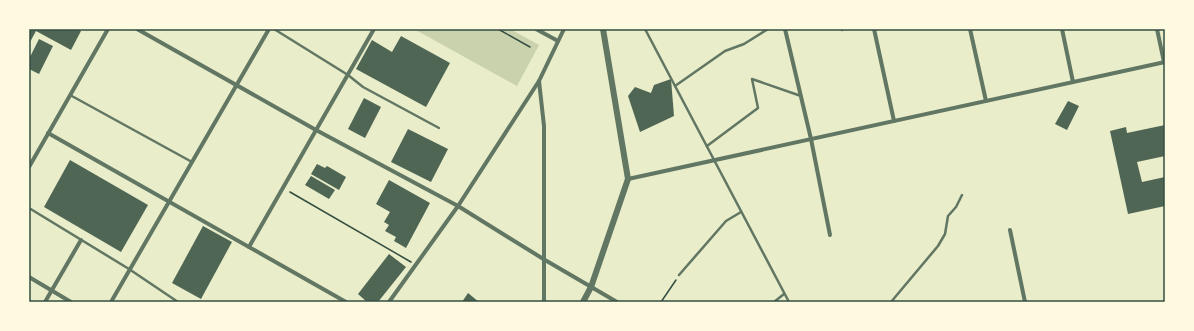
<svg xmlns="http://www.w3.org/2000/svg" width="1194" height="331" viewBox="0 0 1194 331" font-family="Cabin,sans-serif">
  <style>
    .green { fill: #cad2ad }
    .building { fill: #4f6655 }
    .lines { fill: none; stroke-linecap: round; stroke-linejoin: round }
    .path { stroke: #344e41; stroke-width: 1.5 }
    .service { stroke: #617663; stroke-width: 2.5 }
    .minor { stroke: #617663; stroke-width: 4 }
    .tertiary { stroke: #617663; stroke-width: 6 }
    .neatline { fill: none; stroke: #344e41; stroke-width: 1.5 }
  </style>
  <rect width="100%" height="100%" fill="#e9edc9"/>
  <polygon class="green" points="414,29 510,29 539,45 517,86"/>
  <g class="building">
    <polygon points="29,29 77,29 81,31 71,50 36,31 29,44"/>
    <polygon points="401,36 450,63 426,107 356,69 372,40 392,52"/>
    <polygon points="39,39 53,46 39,74 29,69 29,59"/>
    <polygon points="671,79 674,116 640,132 628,96 635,87 651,93 654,85"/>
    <polygon points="364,98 381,107 365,138 348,129"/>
    <polygon points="1068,101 1079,106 1067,130 1055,124"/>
    <polygon points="1165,125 1165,156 1137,162 1142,182 1165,177 1165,206 1128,214 1110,131 1126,127 1127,133"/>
    <polygon points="408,129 448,149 431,182 391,162"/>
    <polygon points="70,160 148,205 121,252 44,207"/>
    <polygon points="317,164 325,168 327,166 346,177 339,190 311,174"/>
    <polygon points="311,176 335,190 329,199 305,185"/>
    <polygon points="389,180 430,203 406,248 394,241 396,237 385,231 389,225 384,222 390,212 376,204"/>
    <polygon points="203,226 232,242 201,299 172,283"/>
    <polygon points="389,254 406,267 378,302 367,302 358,294"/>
    <polygon points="468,293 479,302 462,302"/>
  </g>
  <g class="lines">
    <g class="path">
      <polyline points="498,29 530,47"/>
      <polyline points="290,192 411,262"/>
      <polyline points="661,302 676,280"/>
    </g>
    <g class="service">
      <polyline points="274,29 348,75 363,87 439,128"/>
      <polyline points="645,29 789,302"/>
      <polyline points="842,29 842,30"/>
      <polyline points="675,86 725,51 744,44 768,29"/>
      <polyline points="70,95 192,162"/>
      <polyline points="707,146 758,108 752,79 801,96"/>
      <polyline points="29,208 129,269 178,302"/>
      <polyline points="679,275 726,221 741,212"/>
      <polyline points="774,302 784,294"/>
      <polyline points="891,302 938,246 945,234 948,216 956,207 962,195"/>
    </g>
    <g class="minor">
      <polyline points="137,29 316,130 458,206 545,260 617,302"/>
      <polyline points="536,29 558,41"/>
      <polyline points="785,29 811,139 830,235"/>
      <polyline points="874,29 894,121"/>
      <polyline points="970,29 986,101"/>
      <polyline points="1062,29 1073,82"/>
      <polyline points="1157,29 1164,62"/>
      <polyline points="539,81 544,126 544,302"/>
      <polyline points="48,133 346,302"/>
      <polyline points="29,167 108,29"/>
      <polyline points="628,179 1165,62"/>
      <polyline points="1010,230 1025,302"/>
      <polyline points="249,247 374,29"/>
      <polyline points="29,277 71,302"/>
      <polyline points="45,302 81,240"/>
      <polyline points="111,302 269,29"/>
      <polyline points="389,302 458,206 539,81 564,29"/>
    </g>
    <polyline class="tertiary" points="583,302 591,287 628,179 603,29"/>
  </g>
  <rect width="1194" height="331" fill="none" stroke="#fefae0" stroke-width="60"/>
  <rect x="30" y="30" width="1134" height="271" class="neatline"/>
</svg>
